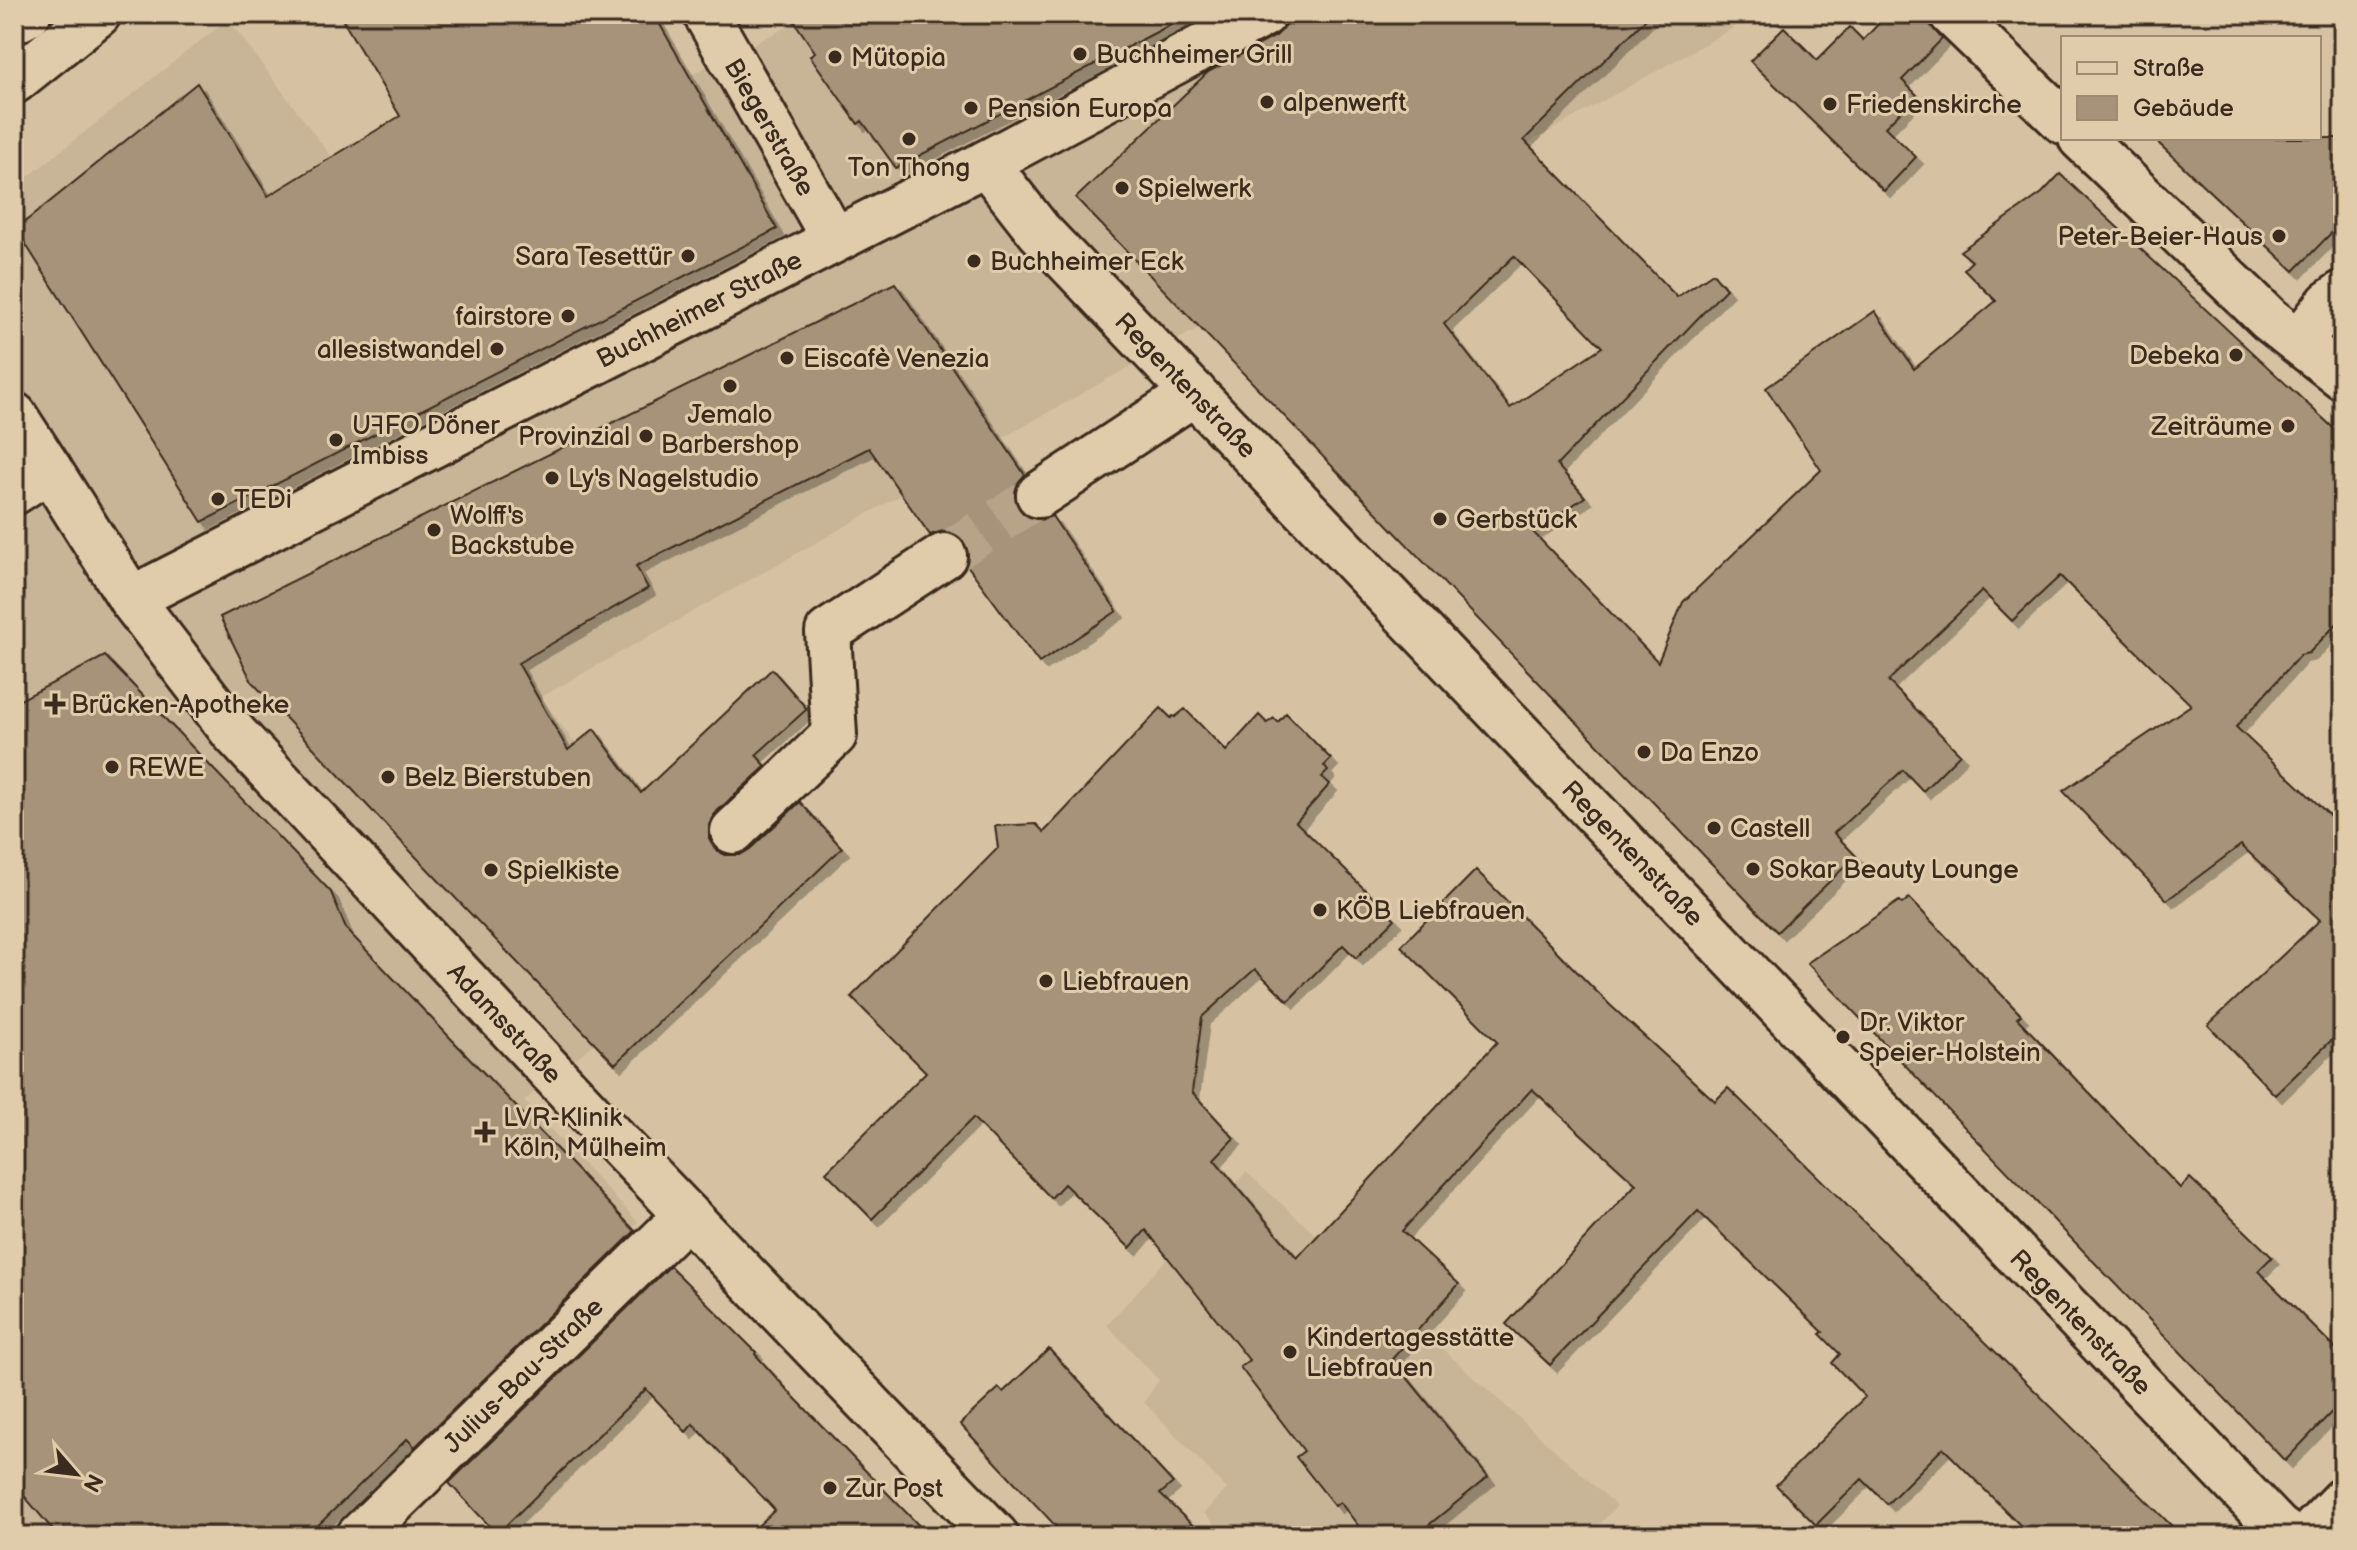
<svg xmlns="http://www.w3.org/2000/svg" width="2357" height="1550" viewBox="0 0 2357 1550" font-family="'Balsamiq Sans',sans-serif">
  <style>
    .built { fill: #c8b496 }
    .building { fill: #a69379; stroke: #3b2a1e; stroke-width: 2; fill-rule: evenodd; filter: url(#shadow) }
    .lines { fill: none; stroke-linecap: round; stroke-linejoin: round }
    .minor-tunnel { stroke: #b7a488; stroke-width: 44; stroke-dasharray: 44 22; stroke-linecap: butt }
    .minor-casing { stroke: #3b2a1e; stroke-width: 50 }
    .major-casing { stroke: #3b2a1e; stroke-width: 50 }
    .minor { stroke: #e0ccaa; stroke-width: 44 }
    .major { stroke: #e0ccaa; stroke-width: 44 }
    .poi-dot { fill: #3b2a1e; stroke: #e0ccaa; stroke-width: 3 }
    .labels { text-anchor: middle; stroke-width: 6; stroke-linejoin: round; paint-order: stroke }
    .poi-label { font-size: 26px; fill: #3b2a1e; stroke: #e0ccaa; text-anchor: start }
    .street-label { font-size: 26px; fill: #3b2a1e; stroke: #e0ccaa }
  </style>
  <defs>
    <filter id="shadow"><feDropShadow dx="7" dy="7" stdDeviation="0" flood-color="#0004"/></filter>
  </defs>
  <rect width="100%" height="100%" fill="#d6c2a2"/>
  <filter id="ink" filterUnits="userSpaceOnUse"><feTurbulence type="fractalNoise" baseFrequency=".0125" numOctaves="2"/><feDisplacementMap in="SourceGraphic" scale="16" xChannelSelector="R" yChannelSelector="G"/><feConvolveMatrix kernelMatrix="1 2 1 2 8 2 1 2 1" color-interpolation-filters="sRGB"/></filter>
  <g filter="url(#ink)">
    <g class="built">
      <polygon points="814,14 1758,14 541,697 718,942 524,1101 638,1222 340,1522 359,1536 14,1536 14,188 228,19 383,226"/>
      <polygon points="1246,1172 1617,1506 1588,1536 1226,1536 1204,1513 1227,1489 1144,1402 1159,1380 1107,1325"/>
    </g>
    <g class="building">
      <polygon points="339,14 654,14 777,229 202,522 16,229 197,83 268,196 400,116"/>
      <polygon points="789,14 1191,14 896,168 862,121 858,124 810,56 815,52"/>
      <path d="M 1289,14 L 1651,14 L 1524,140 L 1677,297 L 1713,273 L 1726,289 L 1557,465 L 1585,497 L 1533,532 L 1658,662 L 1683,602 L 1821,470 L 1766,388 L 1875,311 L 1914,369 L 1996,301 L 1964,269 L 1972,261 L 1960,251 L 2042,193 L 2060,174 L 2343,437 L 2343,617 L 2309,653 L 2300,655 L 2236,727 L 2343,828 L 2343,1029 L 2275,1095 L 2208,1025 L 2320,920 L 2241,845 L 2167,900 L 2063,791 L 2191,705 L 2060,576 L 2012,621 L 1982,591 L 1888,681 L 1960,754 L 1923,791 L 1903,770 L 1834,833 L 1856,856 L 1777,932 L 1076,198 L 1208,72 L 1276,36 L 1286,26 ZM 1514,256 L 1602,347 L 1510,408 L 1444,324 Z"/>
      <polygon points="1888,14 1928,14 1928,22 1942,39 1902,80 1917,95 1885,127 1916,157 1884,191 1750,61 1784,27 1817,60 1850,27 1863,40"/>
      <polygon points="2153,138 2343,138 2343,221 2294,271"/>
      <polygon points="895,283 1025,475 1016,485 1014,496 1019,509 1029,518 1040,520 1052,516 1117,611 1039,663 967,565 969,554 964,542 955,533 943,531 930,535 869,448 636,566 648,588 518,663 568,750 594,729 641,793 772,669 807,709 756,755 766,766 715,813 709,825 709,838 715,849 725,855 740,855 750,849 800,802 842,848 615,1064 394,834 252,682 220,617"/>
      <polygon points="105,656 331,892 346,929 635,1231 415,1447 407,1439 307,1536 58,1536 14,1484 14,703"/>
      <polygon points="1161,708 1171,718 1173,716 1175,717 1185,709 1226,751 1259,715 1267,723 1274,718 1278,722 1286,713 1331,759 1324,766 1328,771 1322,777 1330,784 1296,822 1395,919 1356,958 1343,945 1288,1001 1255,969 1202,1017 1192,1092 1234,1138 1214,1159 1297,1258 1497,1042 1401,946 1476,870 1610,1005 1715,1101 1728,1088 2182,1536 2031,1536 1943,1448 1887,1504 1862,1479 1816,1525 1776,1485 1865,1397 1832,1363 1840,1354 1820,1334 1823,1332 1698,1211 1550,1365 1506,1324 1636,1184 1532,1089 1402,1231 1459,1284 1392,1359 1488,1477 1415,1536 1366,1536 1340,1502 1335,1506 1296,1457 1304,1451 1240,1367 1249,1360 1146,1230 1130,1248 1064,1184 1051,1198 973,1118 872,1219 826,1172 926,1072 851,997 998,848 995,826 1036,824 1044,832"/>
      <polygon points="1909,898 2021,1015 2017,1018 2180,1188 2190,1178 2272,1257 2258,1271 2343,1356 2343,1400 2285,1461 1807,963 1899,901 1902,904"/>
      <polygon points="670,1266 756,1352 755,1354 790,1393 929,1536 747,1536 775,1510 693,1424 686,1432 646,1389 497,1534 449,1483"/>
      <polygon points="1049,1349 1173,1483 1160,1494 1204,1536 1065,1536 960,1424 999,1388 1003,1392"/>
    </g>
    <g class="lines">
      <polyline class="minor-tunnel" points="944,556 1039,495"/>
      <g class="minor-casing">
        <g id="minor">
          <polyline points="706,14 834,239"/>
          <polyline points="1952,14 2063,121"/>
          <polyline points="2081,138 2269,319 2343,377"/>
          <polyline points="986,163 1039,231 2277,1527 2289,1536"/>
          <polyline points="2299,342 2329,303 2343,293"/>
          <polyline points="14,415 49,469 14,492"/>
          <polyline points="49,469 131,599 234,733 615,1140 996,1536"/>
          <polyline points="1039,495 1194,393"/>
          <polyline points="131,599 986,163 1264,14"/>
          <polyline points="733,831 834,735 828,632 944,556"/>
          <polyline points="359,1536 687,1215"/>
          <polyline points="2308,1536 2343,1500"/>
        </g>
      </g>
      <g class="major-casing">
        <g id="major">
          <polyline points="14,21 28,14"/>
          <polyline points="14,81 98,14"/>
        </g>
      </g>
      <use href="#minor" class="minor"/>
      <use href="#major" class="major"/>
    </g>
  </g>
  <g class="poi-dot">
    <circle cx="1080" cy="54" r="8"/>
    <circle cx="835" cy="57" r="8"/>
    <circle cx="1267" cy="102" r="8"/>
    <circle cx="1830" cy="104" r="8"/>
    <circle cx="971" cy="108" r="8"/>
    <circle cx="909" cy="139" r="8"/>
    <circle cx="1122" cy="188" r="8"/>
    <circle cx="2279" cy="236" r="8"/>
    <circle cx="688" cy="256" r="8"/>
    <circle cx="974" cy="261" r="8"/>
    <circle cx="568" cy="316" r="8"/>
    <circle cx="497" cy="349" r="8"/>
    <circle cx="2236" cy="355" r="8"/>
    <circle cx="787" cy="358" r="8"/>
    <circle cx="730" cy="386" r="8"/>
    <circle cx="2288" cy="426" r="8"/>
    <circle cx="646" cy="436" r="8"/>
    <circle cx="336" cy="440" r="8"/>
    <circle cx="552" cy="478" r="8"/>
    <circle cx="218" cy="499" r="8"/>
    <circle cx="1440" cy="519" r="8"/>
    <circle cx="434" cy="530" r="8"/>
    <path d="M51 692h8v8h8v8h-8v8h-8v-8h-8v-8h8z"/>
    <circle cx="1644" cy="752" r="8"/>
    <circle cx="112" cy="767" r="8"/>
    <circle cx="388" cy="777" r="8"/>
    <circle cx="1714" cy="828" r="8"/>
    <circle cx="1753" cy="869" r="8"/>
    <circle cx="491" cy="870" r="8"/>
    <circle cx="1320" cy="910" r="8"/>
    <circle cx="1046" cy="981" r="8"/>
    <circle cx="1843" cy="1037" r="8"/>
    <path d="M481 1120h8v8h8v8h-8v8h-8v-8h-8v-8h8z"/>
    <circle cx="1290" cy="1352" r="8"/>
    <circle cx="830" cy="1488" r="8"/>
  </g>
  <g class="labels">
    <g class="poi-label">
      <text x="1096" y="63">Buchheimer Grill</text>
      <text x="851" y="66">Mütopia</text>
      <text x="1283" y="111">alpenwerft</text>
      <text x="1846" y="113">Friedenskirche</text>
      <text x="987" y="117">Pension Europa</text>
      <text x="909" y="176" text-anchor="middle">Ton Thong</text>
      <text x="1138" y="197">Spielwerk</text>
      <text x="2263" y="245" text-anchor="end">Peter-Beier-Haus</text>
      <text x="672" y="265" text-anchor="end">Sara Tesettür</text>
      <text x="990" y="270">Buchheimer Eck</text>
      <text x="552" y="325" text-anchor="end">fairstore</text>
      <text x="481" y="358" text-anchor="end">allesistwandel</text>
      <text x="2220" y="364" text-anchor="end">Debeka</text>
      <text x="803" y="367">Eiscafè Venezia</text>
      <text x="730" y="423" text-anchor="middle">Jemalo<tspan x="730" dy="30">Barbershop</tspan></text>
      <text x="352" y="434">UꟻFO Döner<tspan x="352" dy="30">Imbiss</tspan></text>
      <text x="2272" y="435" text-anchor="end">Zeiträume</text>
      <text x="630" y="445" text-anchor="end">Provinzial</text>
      <text x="568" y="487">Ly's Nagelstudio</text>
      <text x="234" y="508">TEDi</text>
      <text x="450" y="524">Wolff's<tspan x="450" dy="30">Backstube</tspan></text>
      <text x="1456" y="528">Gerbstück</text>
      <text x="71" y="713">Brücken-Apotheke</text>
      <text x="1660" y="761">Da Enzo</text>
      <text x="128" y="776">REWE</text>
      <text x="404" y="786">Belz Bierstuben</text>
      <text x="1730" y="837">Castell</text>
      <text x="1769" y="878">Sokar Beauty Lounge</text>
      <text x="507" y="879">Spielkiste</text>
      <text x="1336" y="919">KÖB Liebfrauen</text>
      <text x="1062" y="990">Liebfrauen</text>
      <text x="1859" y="1031">Dr. Viktor<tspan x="1859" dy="30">Speier-Holstein</tspan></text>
      <text x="503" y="1126">LVR-Klinik<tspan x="503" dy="30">Köln, Mülheim</tspan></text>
      <text x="1306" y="1346">Kindertagesstätte<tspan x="1306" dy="30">Liebfrauen</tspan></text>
      <text x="846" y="1497">Zur Post</text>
    </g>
    <g class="street-label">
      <text transform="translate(770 127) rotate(60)" y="9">Biegerstraße</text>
      <text transform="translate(699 309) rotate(-27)" y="9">Buchheimer Straße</text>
      <text transform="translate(1186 385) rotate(46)" y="9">Regentenstraße</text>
      <text transform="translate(1633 853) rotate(46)" y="9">Regentenstraße</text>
      <text transform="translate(505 1023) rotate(47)" y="9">Adamsstraße</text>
      <text transform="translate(2081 1322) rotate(46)" y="9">Regentenstraße</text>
      <text transform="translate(523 1375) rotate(-44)" y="9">Julius-Bau-Straße</text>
    </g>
  </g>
  <rect width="2357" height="1550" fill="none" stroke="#e0ccaa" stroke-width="48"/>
  <rect x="24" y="24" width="2309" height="1502" fill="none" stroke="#3b2a1e" stroke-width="3" filter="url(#ink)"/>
  <rect x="2061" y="36" width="260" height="104" fill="#e0ccaa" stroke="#9e8b72" stroke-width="2"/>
  <rect x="2077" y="62" width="40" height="12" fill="#e0ccaa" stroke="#9e8b72" stroke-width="2"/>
  <text x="2133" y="76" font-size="24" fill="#3b2a1e">Straße</text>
  <rect x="2077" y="96" width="40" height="24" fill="#a69379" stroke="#9e8b72" stroke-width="2"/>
  <text x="2133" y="116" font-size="24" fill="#3b2a1e">Gebäude</text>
  <g transform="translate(76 1474) rotate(118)" stroke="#e0ccaa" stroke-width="6" paint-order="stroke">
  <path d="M0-6L14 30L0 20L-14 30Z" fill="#3b2a1e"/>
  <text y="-12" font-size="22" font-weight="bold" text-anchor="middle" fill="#3b2a1e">N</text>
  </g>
</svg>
